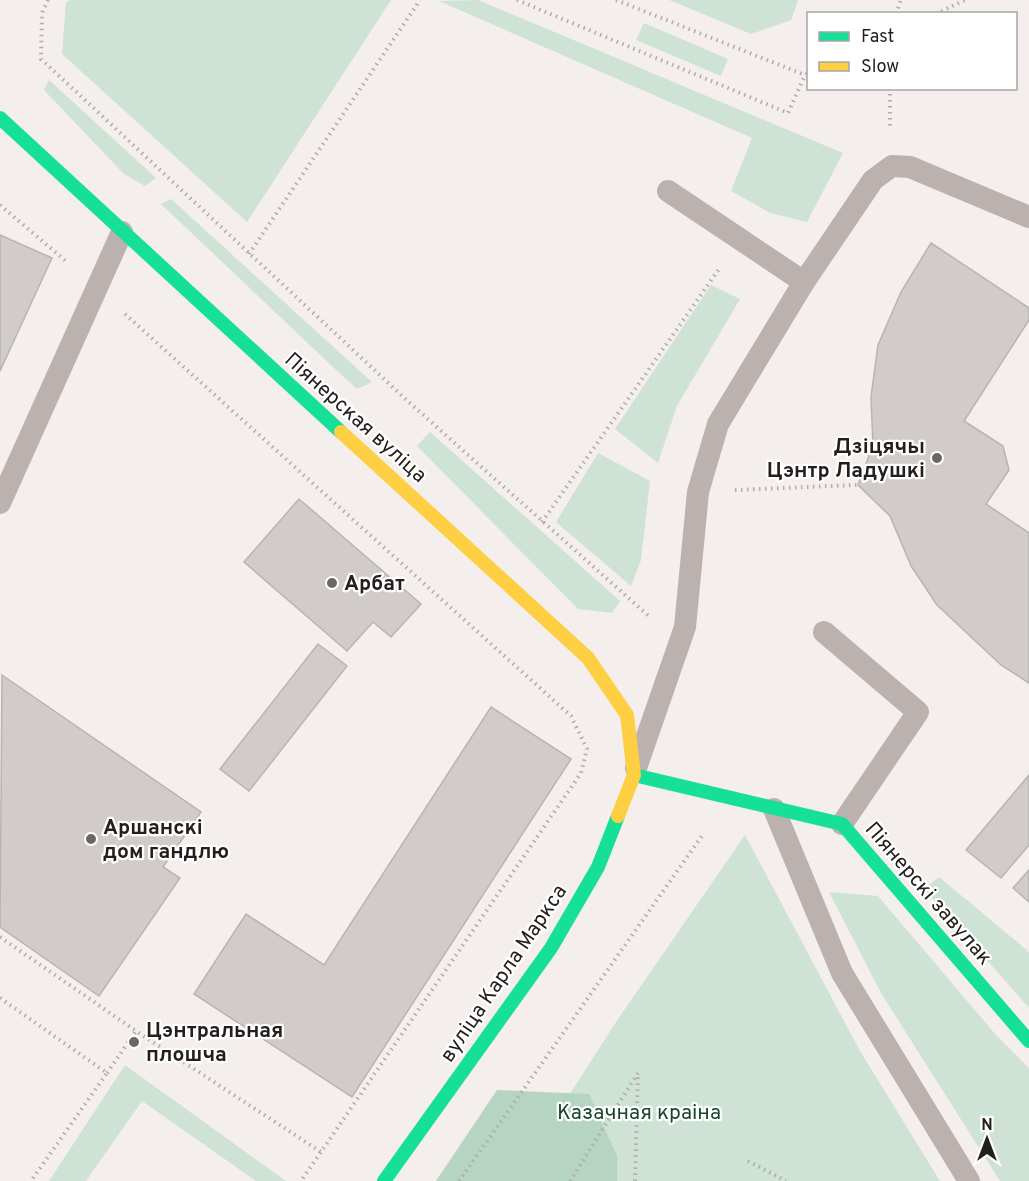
<svg xmlns="http://www.w3.org/2000/svg" width="1029" height="1181" viewBox="0 0 1029 1181" font-family="Overpass,sans-serif">
  <style>
    .green { fill: #cee3d5 }
    .forest { fill: #b6d4c2 }
    .building { fill: #d1ccca; stroke: #b8b4b2; stroke-width: 1.5 }
    .lines { fill: none; stroke-linecap: round; stroke-linejoin: round }
    .path { stroke: #b2aba9; stroke-width: 4; stroke-dasharray: 1.5 4.5; stroke-linecap: butt }
    .lane { stroke: #bbb2b0; stroke-width: 22 }
    .fast { stroke: #16e098; stroke-width: 14 }
    .slow { stroke: #ffcf43; stroke-width: 14 }
    .poi-dot { fill: #6c6765; stroke: #fff; stroke-width: 2 }
    .labels { text-anchor: middle; stroke-width: 4.5; stroke-linejoin: round; paint-order: stroke }
    .street-label { font-size: 21px; fill: #221f1d; stroke: #fff }
    .poi-label { font-size: 21px; font-weight: bold; fill: #221f1d; stroke: #fff; text-anchor: start }
    .park-label { font-size: 21px; fill: #174631; stroke: #fff }
  </style>
  <rect width="100%" height="100%" fill="#f4eeec"/>
  <g class="green">
    <polygon points="70,0 391,0 247,222 62,54 66,2"/>
    <polygon points="478,0 843,153 807,222 770,213 731,191 752,138 439,1"/>
    <polygon points="669,0 798,0 791,20 751,34"/>
    <polygon points="644,23 728,59 721,76 636,40"/>
    <polygon points="49,80 156,178 145,186 124,174 44,90"/>
    <polygon points="171,199 372,382 357,389 333,367 161,204"/>
    <polygon points="711,285 740,299 677,406 658,463 615,429"/>
    <polygon points="430,432 620,601 612,613 578,609 417,446"/>
    <polygon points="598,453 650,481 641,560 631,586 556,522"/>
    <polygon points="745,835 860,1051 940,1181 514,1181 616,1022"/>
    <polygon points="939,877 1029,952 1029,1008 924,889"/>
    <polygon points="829,892 878,896 996,1035 1029,1068 1029,1181 1000,1181 881,993"/>
    <polygon points="125,1065 286,1181 256,1181 142,1101 86,1181 49,1181"/>
  </g>
  <polygon class="forest" points="497,1090 589,1094 617,1156 617,1181 436,1181"/>
  <g class="building">
    <polygon points="0,235 52,258 0,371"/>
    <polygon points="931,243 1029,308 1029,320 964,421 1003,446 1009,470 986,504 1029,533 1029,683 1001,665 937,605 911,566 890,516 858,485 873,445 871,397 878,345 901,292"/>
    <polygon points="299,499 421,604 391,637 373,622 347,651 244,562"/>
    <polygon points="318,644 347,666 249,791 220,769"/>
    <polygon points="2,675 201,812 163,867 180,878 99,996 0,927"/>
    <polygon points="491,707 571,759 352,1097 194,994 246,914 324,965"/>
    <polygon points="1029,775 1029,845 1001,878 966,850"/>
    <polygon points="1029,870 1029,902 1013,888"/>
  </g>
  <g class="lines">
    <g class="path">
      <polyline points="48,0 42,13 41,59 412,405 651,618"/>
      <polyline points="517,0 788,113 805,75"/>
      <polyline points="616,0 805,75 808,73"/>
      <polyline points="896,14 901,0"/>
      <polyline points="936,14 965,0"/>
      <polyline points="890,88 890,130"/>
      <polyline points="0,205 68,263"/>
      <polyline points="249,254 420,0"/>
      <polyline points="125,314 571,716 587,749 581,773 301,1181"/>
      <polyline points="735,490 858,485"/>
      <polyline points="542,522 719,269"/>
      <polyline points="0,937 136,1031"/>
      <polyline points="0,998 107,1073 31,1181"/>
      <polyline points="107,1073 136,1031 321,1152"/>
      <polyline points="748,1161 786,1181"/>
      <polyline points="459,1181 704,833"/>
      <polyline points="570,1181 638,1073 635,1181"/>
    </g>
    <g class="lane">
      <polyline points="804,282 873,180 892,166 910,167 1029,217"/>
      <polyline points="0,503 122,232"/>
      <polyline points="824,632 918,712 842,824"/>
      <polyline points="636,768 685,627 698,492 718,424 804,282 668,191"/>
      <polyline points="774,809 842,973 969,1181"/>
    </g>
    <g class="fast">
      <polyline points="0,118 341,432"/>
      <polyline points="634,775 842,824 1029,1041"/>
      <polyline points="384,1181 551,948 598,867 618,816"/>
    </g>
    <polyline class="slow" points="341,432 588,658 627,715 634,775 618,816"/>
  </g>
  <g class="poi-dot">
    <circle cx="937" cy="458" r="6"/>
    <circle cx="332" cy="583" r="6"/>
    <circle cx="91" cy="839" r="6"/>
    <circle cx="134" cy="1042" r="6"/>
  </g>
  <g class="labels">
    <g class="street-label">
      <text transform="translate(356 417) rotate(42)" y="7">Піянерская вуліца</text>
      <text transform="translate(929 893) rotate(49)" y="7">Піянерскі завулак</text>
      <text transform="translate(503 973) rotate(-56)" y="7">вуліца Карла Маркса</text>
    </g>
    <g class="poi-label">
      <text x="925" y="453" text-anchor="end">Дзіцячы<tspan x="925" dy="24">Цэнтр Ладушкі</tspan></text>
      <text x="344" y="590">Арбат</text>
      <text x="103" y="834">Аршанскі<tspan x="103" dy="24">дом гандлю</tspan></text>
      <text x="146" y="1037">Цэнтральная<tspan x="146" dy="24">плошча</tspan></text>
    </g>
    <g class="park-label">
      <text x="639" y="1119">Казачная краіна</text>
    </g>
  </g>
  <rect x="807" y="12" width="210" height="78" fill="#ffffff" stroke="#a7a5a5" stroke-width="1.5"/>
  <rect x="819" y="32" width="30" height="9" fill="#16e098" stroke="#a7a5a5" stroke-width="1.5"/>
  <text x="861" y="42" font-size="18" fill="#221f1d">Fast</text>
  <rect x="819" y="62" width="30" height="9" fill="#ffcf43" stroke="#a7a5a5" stroke-width="1.5"/>
  <text x="861" y="72" font-size="18" fill="#221f1d">Slow</text>
  <g transform="translate(987 1139)" stroke="#ffffff" stroke-width="4.5" paint-order="stroke">
  <path d="M0-4.5L10 22L0 15L-10 22Z" fill="#221f1d"/>
  <text y="-9" font-size="16" font-weight="bold" text-anchor="middle" fill="#221f1d">N</text>
  </g>
</svg>
